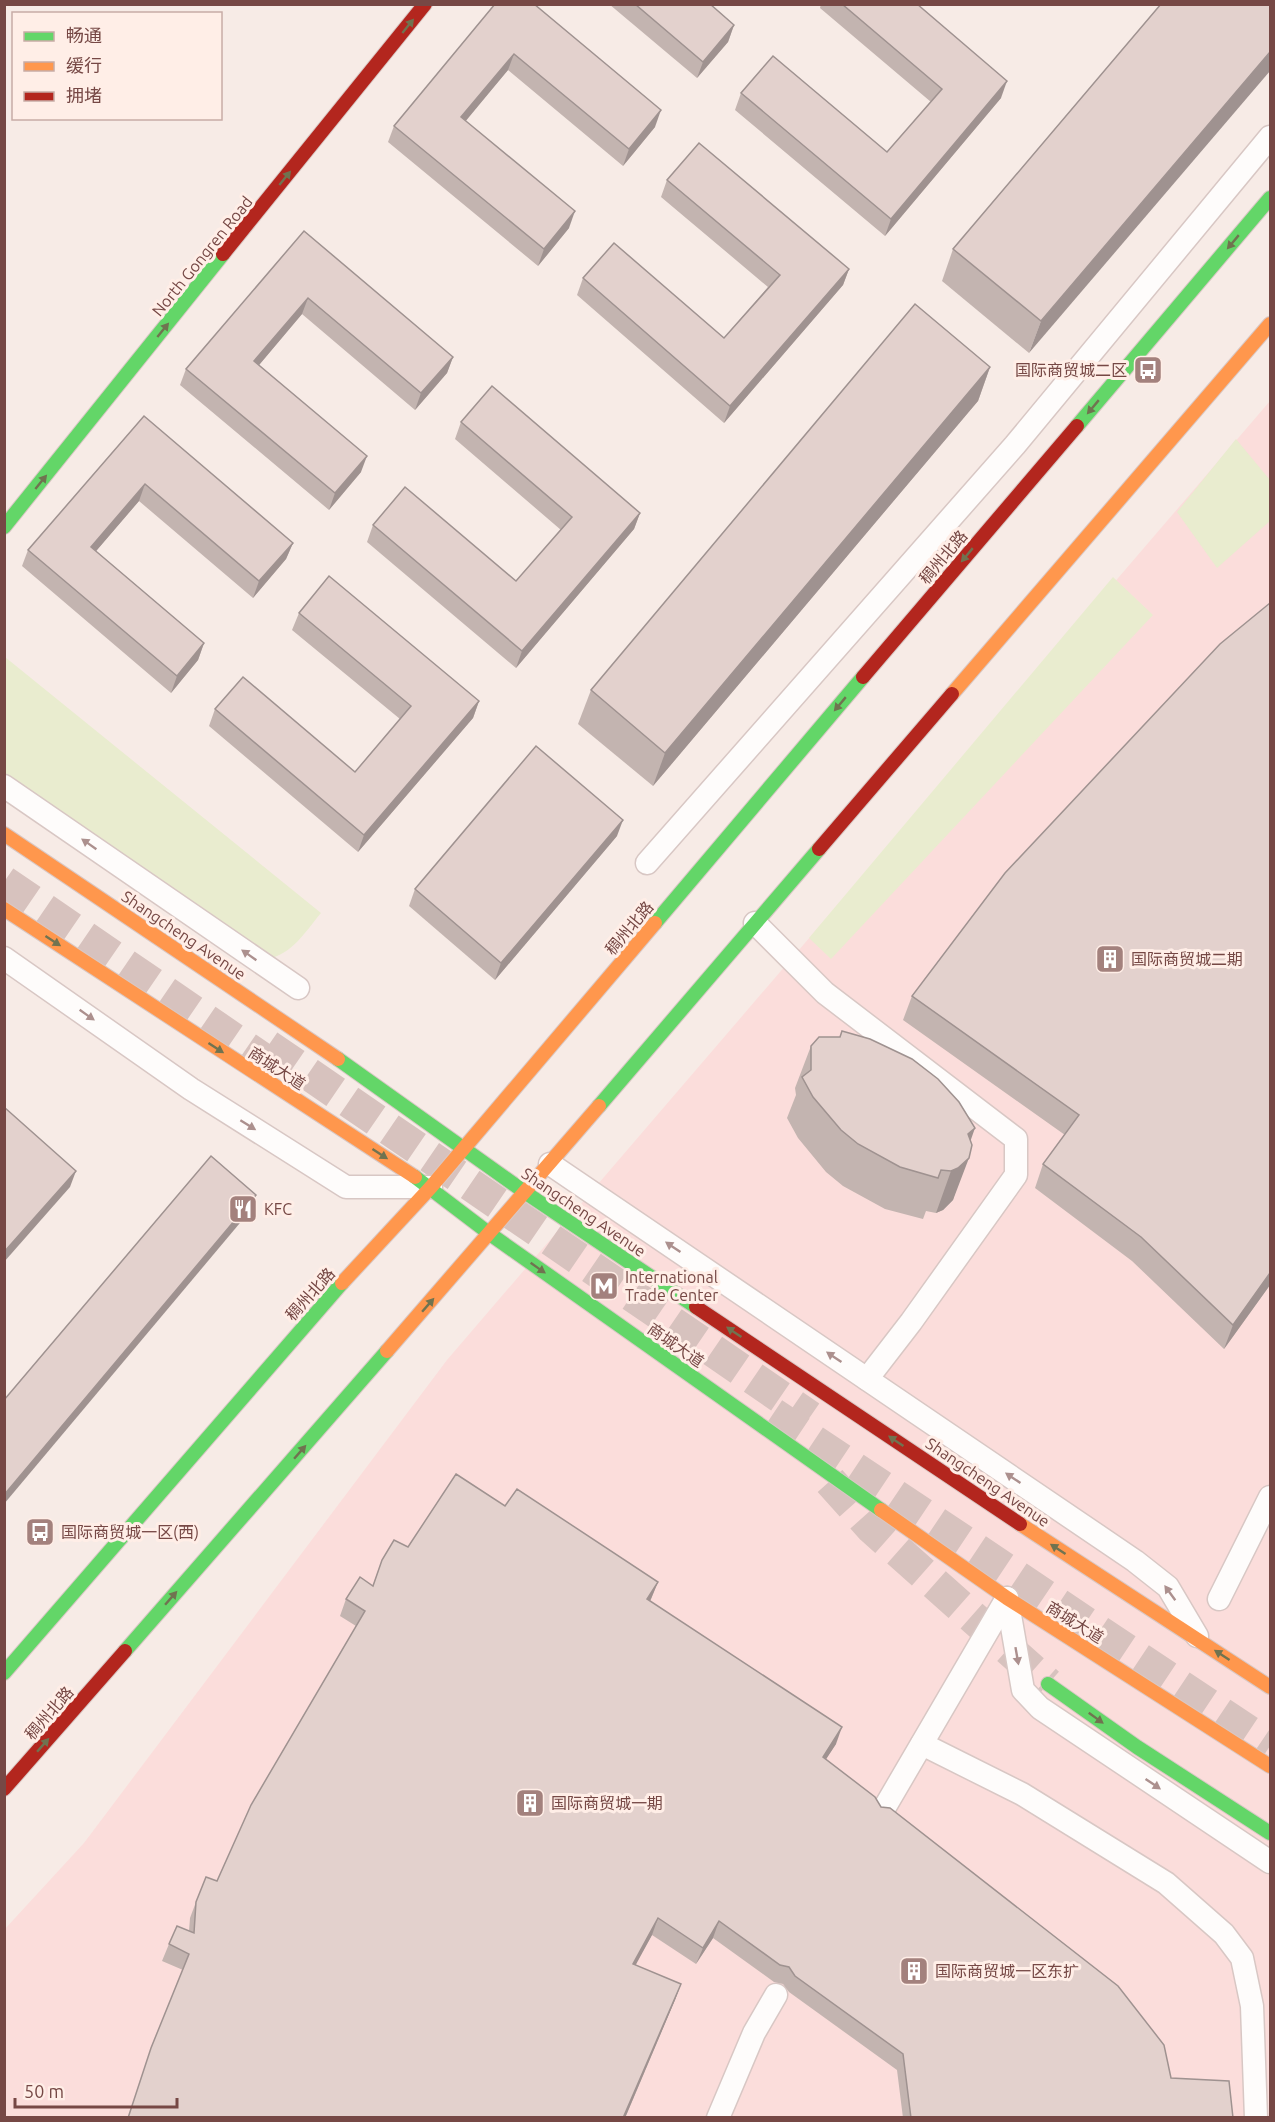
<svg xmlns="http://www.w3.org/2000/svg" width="1275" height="2122" viewBox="0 0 1275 2122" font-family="Ubuntu,'Noto Sans SC',sans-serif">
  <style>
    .commercial { fill: #fbdddb }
    .green { fill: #e9eccf }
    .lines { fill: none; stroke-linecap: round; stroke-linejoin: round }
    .highway-tunnel { stroke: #d7c2be; stroke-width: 33; stroke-dasharray: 33 16; stroke-linecap: butt }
    .street-casing { stroke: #d8c7c4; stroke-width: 25 }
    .fast-casing { stroke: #d9c8c5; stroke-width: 16 }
    .slow-casing { stroke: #d9c8c5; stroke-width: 16 }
    .jam-casing { stroke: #d9c8c5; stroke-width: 16 }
    .street { stroke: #fefcfb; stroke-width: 22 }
    .fast { stroke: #63d668; stroke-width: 14 }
    .slow { stroke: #ff974d; stroke-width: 14 }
    .jam { stroke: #b3261e; stroke-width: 14 }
    .wall { fill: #c3b4b0 }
    .shaded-wall { fill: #9f9290 }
    .building { fill: #e3d1cd; stroke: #9f9290; stroke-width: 1.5 }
    .oneway { fill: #707350 }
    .oneway2 { fill: #ac908e }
    .labels { text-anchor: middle; stroke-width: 6; stroke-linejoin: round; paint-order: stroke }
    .street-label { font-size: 16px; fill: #764845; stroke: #ffeee7 }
    .poi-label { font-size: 16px; fill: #764845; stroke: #ffeee7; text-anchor: start }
  </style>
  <rect width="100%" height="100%" fill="#f7ebe6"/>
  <polygon class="commercial" points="1270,401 1270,2117 5,2117 4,1930 84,1843 447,1360"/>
  <g class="green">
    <polygon points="1236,439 1270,480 1270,521 1217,568 1177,512"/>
    <polygon points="1113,577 1153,615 831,959 809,938"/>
    <path d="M 5,657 L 321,913 C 305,932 292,955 266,959 L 5,777 Z"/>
  </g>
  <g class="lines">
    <g class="highway-tunnel">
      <polyline points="4,882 283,1073"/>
      <polyline points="268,1046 810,1417"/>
      <polyline points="773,1414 1270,1746"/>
      <polyline points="830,1481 872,1528 1048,1684"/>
    </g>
    <g class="street-casing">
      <g id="street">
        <polyline points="4,786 298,988"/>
        <polyline points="647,863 1015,445 1270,137"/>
        <polyline points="755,923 825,993 1016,1139 1016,1175 911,1322 867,1379"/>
        <polyline points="4,958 191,1089 346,1187 431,1187"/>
        <polyline points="550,1164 1135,1561 1168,1587 1197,1636"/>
        <polyline points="1007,1598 1023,1690 1040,1708 1270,1862"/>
        <polyline points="1219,1599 1270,1497"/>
        <polyline points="922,1744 1022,1794 1166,1883 1224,1934 1242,1958 1252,2006 1256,2118"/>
        <polyline points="882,1812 1007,1598"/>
        <polyline points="718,2118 754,2033 776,1995"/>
      </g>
    </g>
    <g class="fast-casing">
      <g id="fast">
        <polyline points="1077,426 1270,198"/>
        <polyline points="4,527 223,254"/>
        <polyline points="655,923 863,677"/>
        <polyline points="338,1059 526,1193 696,1307"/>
        <polyline points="599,1106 819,849"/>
        <polyline points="415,1177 490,1234 881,1510"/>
        <polyline points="125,1651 387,1351"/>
        <polyline points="4,1673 342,1283"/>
        <polyline points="1048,1684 1137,1747 1270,1833"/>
      </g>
    </g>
    <g class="slow-casing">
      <g id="slow">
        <polyline points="952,694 1270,324"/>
        <polyline points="4,834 338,1059"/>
        <polyline points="4,909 415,1177"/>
        <polyline points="342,1283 431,1187 655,923"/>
        <polyline points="387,1351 599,1106"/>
        <polyline points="881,1510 1007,1598 1270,1766"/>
        <polyline points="1020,1524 1270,1687"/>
      </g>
    </g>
    <g class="jam-casing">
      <g id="jam">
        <polyline points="223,254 425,4"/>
        <polyline points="863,677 1077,426"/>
        <polyline points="819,849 952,694"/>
        <polyline points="696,1307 1020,1524"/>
        <polyline points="4,1789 125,1651"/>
      </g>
    </g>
    <use href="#street" class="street"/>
    <use href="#fast" class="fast"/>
    <use href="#slow" class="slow"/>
    <use href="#jam" class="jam"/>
  </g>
  <g class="wall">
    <polygon points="495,4 655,127 623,166 508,70 465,121 569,228 538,266 388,142 394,126"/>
    <polygon points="609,4 710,4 734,25 728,42 697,78"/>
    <polygon points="821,4 917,4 1001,98 885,236 735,110 741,93 887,152 931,102 820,8"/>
    <polygon points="1161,4 1029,353 942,281 953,249"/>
    <polygon points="667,180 849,269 843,285 724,423 577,295 583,278 724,338 768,287 661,197"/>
    <polygon points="304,231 453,357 447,373 415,410 302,314 259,365 361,472 329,510 180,385 186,369"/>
    <polygon points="990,367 978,401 653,786 578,724 591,690"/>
    <polygon points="144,416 293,543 286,559 253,598 139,501 96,551 204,643 198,660 171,693 22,566 28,550"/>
    <polygon points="461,422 640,513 634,529 516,668 367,542 373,525 516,581 561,530 455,439"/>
    <polygon points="299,613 479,701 473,718 358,852 209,726 215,709 355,772 400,719 292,630"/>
    <polygon points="617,836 495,980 409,906 415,889"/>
    <polygon points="1005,873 1270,1285 1224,1349 1132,1261 1035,1188 1043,1164 1065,1135 903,1020 912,996"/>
    <polygon points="811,1046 970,1141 953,1200 943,1210 936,1213 926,1211 923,1219 885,1209 843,1186 826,1172 798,1138 787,1118 796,1095 795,1088"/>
    <polygon points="505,1506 658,1582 650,1601 836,1744 826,1759 881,1807 1171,2078 1233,2118 903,2118 897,2070 789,1992 783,1984 774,1982 713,1938 696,1964 652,1935 635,1965 681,1984 675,2000 625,2118 128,2118 183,1970 162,1961 169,1944 189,1931 190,1918 196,1902 217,1881 356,1626 340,1616 346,1599 373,1585 382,1560 408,1547"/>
  </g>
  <g class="shaded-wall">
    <polygon points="734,25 728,42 697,78 703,62"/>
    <polygon points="1270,52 1270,71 1029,353 1041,321"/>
    <polygon points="514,54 508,70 455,134 461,117"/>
    <polygon points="1007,81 1001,98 885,236 891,219"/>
    <polygon points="661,110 655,127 623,166 629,149"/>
    <polygon points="575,211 569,228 538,266 544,249"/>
    <polygon points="849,269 843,285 724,423 730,406"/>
    <polygon points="308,298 302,314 248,378 254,361"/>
    <polygon points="453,357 447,373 415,410 421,393"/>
    <polygon points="990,367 978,401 653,786 665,753"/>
    <polygon points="367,456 361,472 329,510 335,493"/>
    <polygon points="145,484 139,501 85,564 91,547"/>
    <polygon points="640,513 634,529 516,668 522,651"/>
    <polygon points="293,543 286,559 253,598 259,581"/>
    <polygon points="204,643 198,660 171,693 177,676"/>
    <polygon points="479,701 473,718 358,852 364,835"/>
    <polygon points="623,820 617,836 495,980 501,963"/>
    <polygon points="975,1128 962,1165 969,1158 953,1200 943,1210 936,1213 951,1171 968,1134"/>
    <polygon points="76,1171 70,1187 4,1262 4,1252"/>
    <polygon points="256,1195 250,1211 4,1504 4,1495"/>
    <polygon points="1270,1273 1270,1285 1224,1349 1233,1325"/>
    <polygon points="658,1582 651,1599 641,1615 647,1599"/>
    <polygon points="842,1727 836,1744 817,1773 823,1757"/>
    <polygon points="658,1918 652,1935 627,1981 633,1964"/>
    <polygon points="719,1921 713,1938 696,1964 703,1948"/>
    <polygon points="681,1984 675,2000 625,2118 623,2118"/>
  </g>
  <g class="building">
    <polygon points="495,4 534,4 661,110 629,149 514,54 461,117 575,211 544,249 394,126"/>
    <polygon points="635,4 710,4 734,25 703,62"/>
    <polygon points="842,4 917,4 1007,81 891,219 741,93 773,56 887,152 942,89"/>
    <polygon points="1161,4 1270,4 1270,52 1041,321 953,249"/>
    <polygon points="699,143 849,269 730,406 583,278 614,243 724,338 780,275 667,180"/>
    <polygon points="304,231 453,357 421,393 308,298 254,361 367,456 335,493 186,369"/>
    <polygon points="915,304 990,367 665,753 591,690"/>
    <polygon points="492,386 640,513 522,651 373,525 405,487 516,581 572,517 461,422"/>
    <polygon points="144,416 293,543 259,581 145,484 91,547 204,643 177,676 28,550"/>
    <polygon points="329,576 479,701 364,835 215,709 243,677 355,772 411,706 299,613"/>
    <polygon points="1270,603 1270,1273 1233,1325 1141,1237 1043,1164 1079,1115 912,996 1005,873 1220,644"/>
    <polygon points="536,746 623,820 501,963 415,889"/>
    <polygon points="842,1031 870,1039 912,1059 938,1079 959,1102 975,1128 968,1134 972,1145 969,1158 958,1168 951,1171 941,1170 938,1178 900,1167 858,1144 841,1130 813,1097 802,1077 811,1070 811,1046 819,1037 840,1037"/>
    <polygon points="4,1107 76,1171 4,1252 5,1174"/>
    <polygon points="211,1156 256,1195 4,1495 4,1400"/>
    <polygon points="456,1474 505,1506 517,1489 658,1582 647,1599 842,1727 823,1757 875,1797 881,1807 890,1808 1118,1986 1164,2045 1171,2078 1229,2081 1233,2118 911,2118 903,2054 795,1976 789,1967 780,1965 719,1921 703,1948 658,1918 633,1964 681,1984 623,2118 128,2118 151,2048 189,1954 169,1944 177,1926 194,1933 196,1902 206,1877 217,1881 251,1805 365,1611 346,1599 360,1577 373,1586 382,1560 394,1540 408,1547"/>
  </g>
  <defs><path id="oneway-solid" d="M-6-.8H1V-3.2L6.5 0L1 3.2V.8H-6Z" transform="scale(1.5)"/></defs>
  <g class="oneway">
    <use href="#oneway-solid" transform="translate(408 26) rotate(-51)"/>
    <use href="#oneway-solid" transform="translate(285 178) rotate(-51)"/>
    <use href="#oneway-solid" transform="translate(1233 242) rotate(130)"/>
    <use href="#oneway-solid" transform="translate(163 330) rotate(-51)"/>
    <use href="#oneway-solid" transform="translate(1093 407) rotate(130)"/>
    <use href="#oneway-solid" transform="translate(41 482) rotate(-51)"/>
    <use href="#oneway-solid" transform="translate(967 555) rotate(130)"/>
    <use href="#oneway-solid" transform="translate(840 704) rotate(130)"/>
    <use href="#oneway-solid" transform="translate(53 941) rotate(33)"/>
    <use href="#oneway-solid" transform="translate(216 1048) rotate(33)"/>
    <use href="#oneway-solid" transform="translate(380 1154) rotate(33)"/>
    <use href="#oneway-solid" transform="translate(538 1268) rotate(35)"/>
    <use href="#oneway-solid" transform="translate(428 1305) rotate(-49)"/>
    <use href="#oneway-solid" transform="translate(734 1332) rotate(-146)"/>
    <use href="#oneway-solid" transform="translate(896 1441) rotate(-146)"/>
    <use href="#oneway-solid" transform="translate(300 1452) rotate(-49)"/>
    <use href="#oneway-solid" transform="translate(1058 1549) rotate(-147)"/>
    <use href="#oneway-solid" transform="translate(171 1598) rotate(-49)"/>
    <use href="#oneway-solid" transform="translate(1222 1655) rotate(-147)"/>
    <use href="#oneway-solid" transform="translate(1096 1718) rotate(36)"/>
    <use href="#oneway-solid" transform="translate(43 1745) rotate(-49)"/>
  </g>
  <g class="oneway2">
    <use href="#oneway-solid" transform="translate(89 844) rotate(-145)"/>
    <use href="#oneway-solid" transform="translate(249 955) rotate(-145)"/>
    <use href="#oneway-solid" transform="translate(87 1015) rotate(35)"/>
    <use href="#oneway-solid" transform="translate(248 1125) rotate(32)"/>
    <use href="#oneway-solid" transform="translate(673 1247) rotate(-146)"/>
    <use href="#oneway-solid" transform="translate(834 1357) rotate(-146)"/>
    <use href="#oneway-solid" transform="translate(1013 1478) rotate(-146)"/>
    <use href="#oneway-solid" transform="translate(1170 1593) rotate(-126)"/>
    <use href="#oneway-solid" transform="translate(1017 1656) rotate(80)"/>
    <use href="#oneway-solid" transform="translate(1153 1784) rotate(34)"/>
  </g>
  <defs>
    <g id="bus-square" transform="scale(1.5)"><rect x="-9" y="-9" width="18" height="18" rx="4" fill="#a3817d" stroke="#ffeee7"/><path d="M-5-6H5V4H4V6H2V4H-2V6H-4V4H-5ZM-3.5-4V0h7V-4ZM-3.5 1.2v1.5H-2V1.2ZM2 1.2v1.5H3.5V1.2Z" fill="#fff"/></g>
    <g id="building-square" transform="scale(1.5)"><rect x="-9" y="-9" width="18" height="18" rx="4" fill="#a3817d" stroke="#ffeee7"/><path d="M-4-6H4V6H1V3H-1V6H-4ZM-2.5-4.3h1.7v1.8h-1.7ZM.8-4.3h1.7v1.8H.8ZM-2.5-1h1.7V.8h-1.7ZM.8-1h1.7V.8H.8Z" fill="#fff"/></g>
    <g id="restaurant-square" transform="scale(1.5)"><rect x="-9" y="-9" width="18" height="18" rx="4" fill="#a3817d" stroke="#ffeee7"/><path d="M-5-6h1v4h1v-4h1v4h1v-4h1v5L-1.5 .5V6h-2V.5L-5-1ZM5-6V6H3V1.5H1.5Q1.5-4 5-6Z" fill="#fff"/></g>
    <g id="metro-square" transform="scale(1.5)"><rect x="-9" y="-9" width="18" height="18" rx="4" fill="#a3817d" stroke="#ffeee7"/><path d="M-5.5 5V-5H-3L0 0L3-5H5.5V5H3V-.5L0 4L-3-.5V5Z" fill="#fff"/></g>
  </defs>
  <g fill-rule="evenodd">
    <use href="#bus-square" x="1148" y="370"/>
    <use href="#building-square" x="1110" y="959"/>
    <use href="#restaurant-square" x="243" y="1209"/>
    <use href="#metro-square" x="604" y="1286"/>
    <use href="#bus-square" x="40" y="1532"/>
    <use href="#building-square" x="530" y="1803"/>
    <use href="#building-square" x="914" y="1971"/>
  </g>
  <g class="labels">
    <g class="street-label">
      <text transform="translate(202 256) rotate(-51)" y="6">North Gongren Road</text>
      <text transform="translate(943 557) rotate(-50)" y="6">稠州北路</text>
      <text transform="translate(629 928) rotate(-50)" y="6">稠州北路</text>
      <text transform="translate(184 935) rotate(34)" y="6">Shangcheng Avenue</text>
      <text transform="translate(277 1068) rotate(33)" y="6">商城大道</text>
      <text transform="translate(584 1212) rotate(34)" y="6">Shangcheng Avenue</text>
      <text transform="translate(310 1294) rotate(-48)" y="6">稠州北路</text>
      <text transform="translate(676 1345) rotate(35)" y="6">商城大道</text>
      <text transform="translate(988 1482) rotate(34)" y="6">Shangcheng Avenue</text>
      <text transform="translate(1075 1622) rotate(32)" y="6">商城大道</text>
      <text transform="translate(49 1713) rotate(-49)" y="6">稠州北路</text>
    </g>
    <g class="poi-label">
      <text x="1127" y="376" text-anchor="end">国际商贸城二区</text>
      <text x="1131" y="965">国际商贸城二期</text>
      <text x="264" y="1215">KFC</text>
      <text x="625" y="1283">International<tspan x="625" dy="18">Trade Center</tspan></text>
      <text x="61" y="1538">国际商贸城一区(西)</text>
      <text x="551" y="1809">国际商贸城一期</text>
      <text x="935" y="1977">国际商贸城一区东扩</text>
    </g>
  </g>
  <rect width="1275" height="2122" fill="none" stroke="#764845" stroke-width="12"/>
  <rect x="12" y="12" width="210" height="108" fill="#ffeee7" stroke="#c8aca6" stroke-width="1.5"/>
  <rect x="24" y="32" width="30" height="9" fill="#63d668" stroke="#c8aca6" stroke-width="1.5"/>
  <text x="66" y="42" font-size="18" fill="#764845">畅通</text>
  <rect x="24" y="62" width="30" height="9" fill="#ff974d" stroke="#c8aca6" stroke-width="1.5"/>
  <text x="66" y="72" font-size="18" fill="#764845">缓行</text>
  <rect x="24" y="92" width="30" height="9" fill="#b3261e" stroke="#c8aca6" stroke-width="1.5"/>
  <text x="66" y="102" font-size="18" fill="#764845">拥堵</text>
  <path d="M15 2098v9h162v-9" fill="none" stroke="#764845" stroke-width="3"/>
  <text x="24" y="2098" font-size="18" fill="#764845" stroke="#ffeee7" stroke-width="4.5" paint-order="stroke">50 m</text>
</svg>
